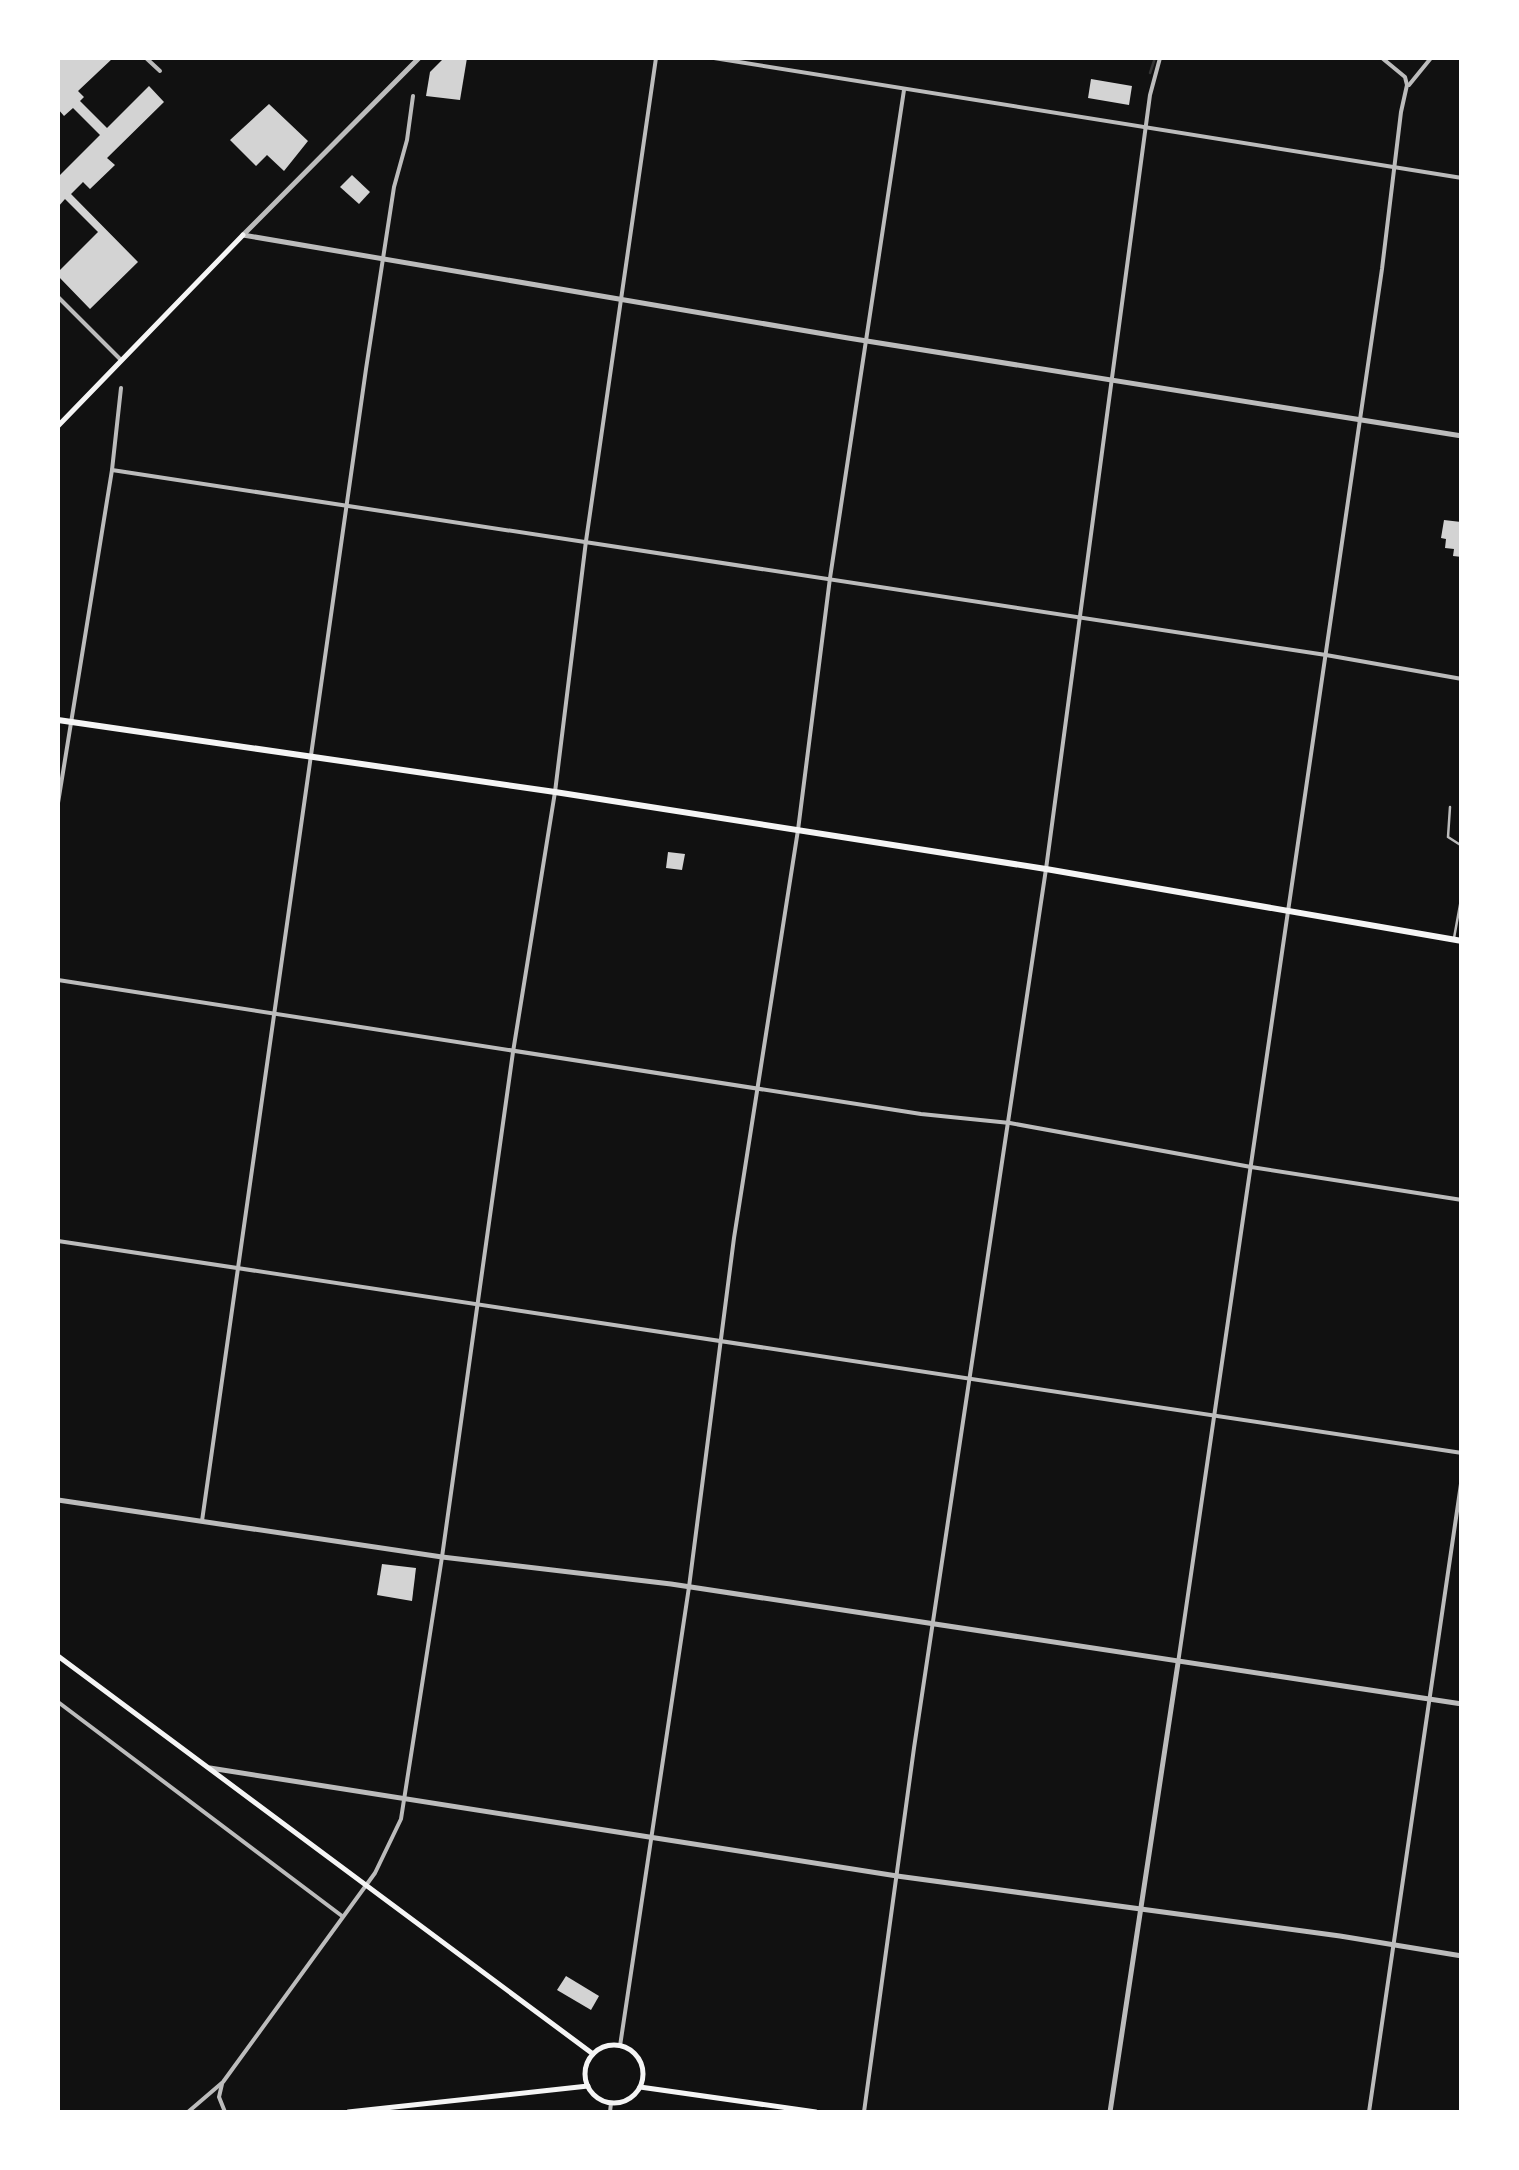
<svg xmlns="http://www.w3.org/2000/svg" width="1519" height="2170" viewBox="0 0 1519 2170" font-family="'PT Sans',sans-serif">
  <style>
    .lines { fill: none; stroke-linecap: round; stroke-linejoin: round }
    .stream { stroke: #333; stroke-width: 2.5 }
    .building { fill: #d3d3d3 }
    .service { stroke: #bcbcbc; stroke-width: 2.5 }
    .minor { stroke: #bcbcbc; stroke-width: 4 }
    .tertiary { stroke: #bcbcbc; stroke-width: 5 }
    .secondary { stroke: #f5f5f5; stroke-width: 5 }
    .primary { stroke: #f5f5f5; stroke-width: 6 }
  </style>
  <rect width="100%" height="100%" fill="#111"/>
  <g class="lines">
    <polyline class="stream" points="1150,73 1155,58"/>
  </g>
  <g class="building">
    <polygon points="58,58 113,58 78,91 84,97 80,101 107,128 149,86 164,102 107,158 115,165 90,189 83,182 71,194 138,262 90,309 58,276 58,272 98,232 65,199 58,207 58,177 100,135 73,108 64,116 58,109"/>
    <polygon points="444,58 467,58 460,100 426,96 430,72"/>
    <polygon points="1091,79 1132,86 1129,105 1088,98"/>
    <polygon points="269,104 308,141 284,171 267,155 256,166 230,140"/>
    <polygon points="352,175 370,192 359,204 340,187"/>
    <polygon points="1444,520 1461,522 1462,557 1453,556 1454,549 1445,548 1446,539 1441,538"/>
    <polygon points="668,852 685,854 682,870 666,868"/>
    <polygon points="382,1564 416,1568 412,1601 377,1595"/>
    <polygon points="566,1976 599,1996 591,2010 557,1990"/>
  </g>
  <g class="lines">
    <g class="service">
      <polyline points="1450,807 1448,837 1462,846"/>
      <polyline points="1454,938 1462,894"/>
    </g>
    <g class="minor">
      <polyline points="146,58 160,71"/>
      <polyline points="714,58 1462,178"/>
      <polyline points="1409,85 1431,58"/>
      <polyline points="58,297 120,359"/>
      <polyline points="112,470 1326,655 1462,679"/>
      <polyline points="58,803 112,470 121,388"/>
      <polyline points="58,980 921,1114 1010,1123 1251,1167 1462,1200"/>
      <polyline points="58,1241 1462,1453"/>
      <polyline points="202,1521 366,369 394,187 407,140 413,96"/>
      <polyline points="1178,1663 1382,269 1401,112 1407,85 1405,77 1382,58"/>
      <polyline points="58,1702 342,1916"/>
      <polyline points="620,2046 689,1587 734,1238 798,830 830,578 904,90"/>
      <polyline points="222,2084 219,2097 225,2112"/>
      <polyline points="188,2112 223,2082 375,1873 401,1819 442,1557 513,1052 555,792 586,541 656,58"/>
      <polyline points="610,2112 611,2103"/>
      <polyline points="864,2112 914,1748 1046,869 1150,95 1160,58"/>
      <polyline points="1369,2112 1462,1477"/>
    </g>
    <g class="tertiary">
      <polyline points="243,235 848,338 1462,436"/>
      <polyline points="243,235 419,58"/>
      <polyline points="58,1500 442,1557 671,1584 1462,1704"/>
      <polyline points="210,1768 897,1876 1340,1936 1462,1956"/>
      <polyline points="1110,2112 1178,1663"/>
    </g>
    <g class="secondary">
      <polyline points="58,426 243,235"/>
      <polyline points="58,1656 593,2054"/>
      <circle cx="614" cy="2074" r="29"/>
      <polyline points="640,2087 816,2112"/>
      <polyline points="348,2112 588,2086"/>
    </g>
    <polyline class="primary" points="58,720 555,792 1046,869 1462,941"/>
  </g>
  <rect width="1519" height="2170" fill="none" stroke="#ffffff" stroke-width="120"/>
</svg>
